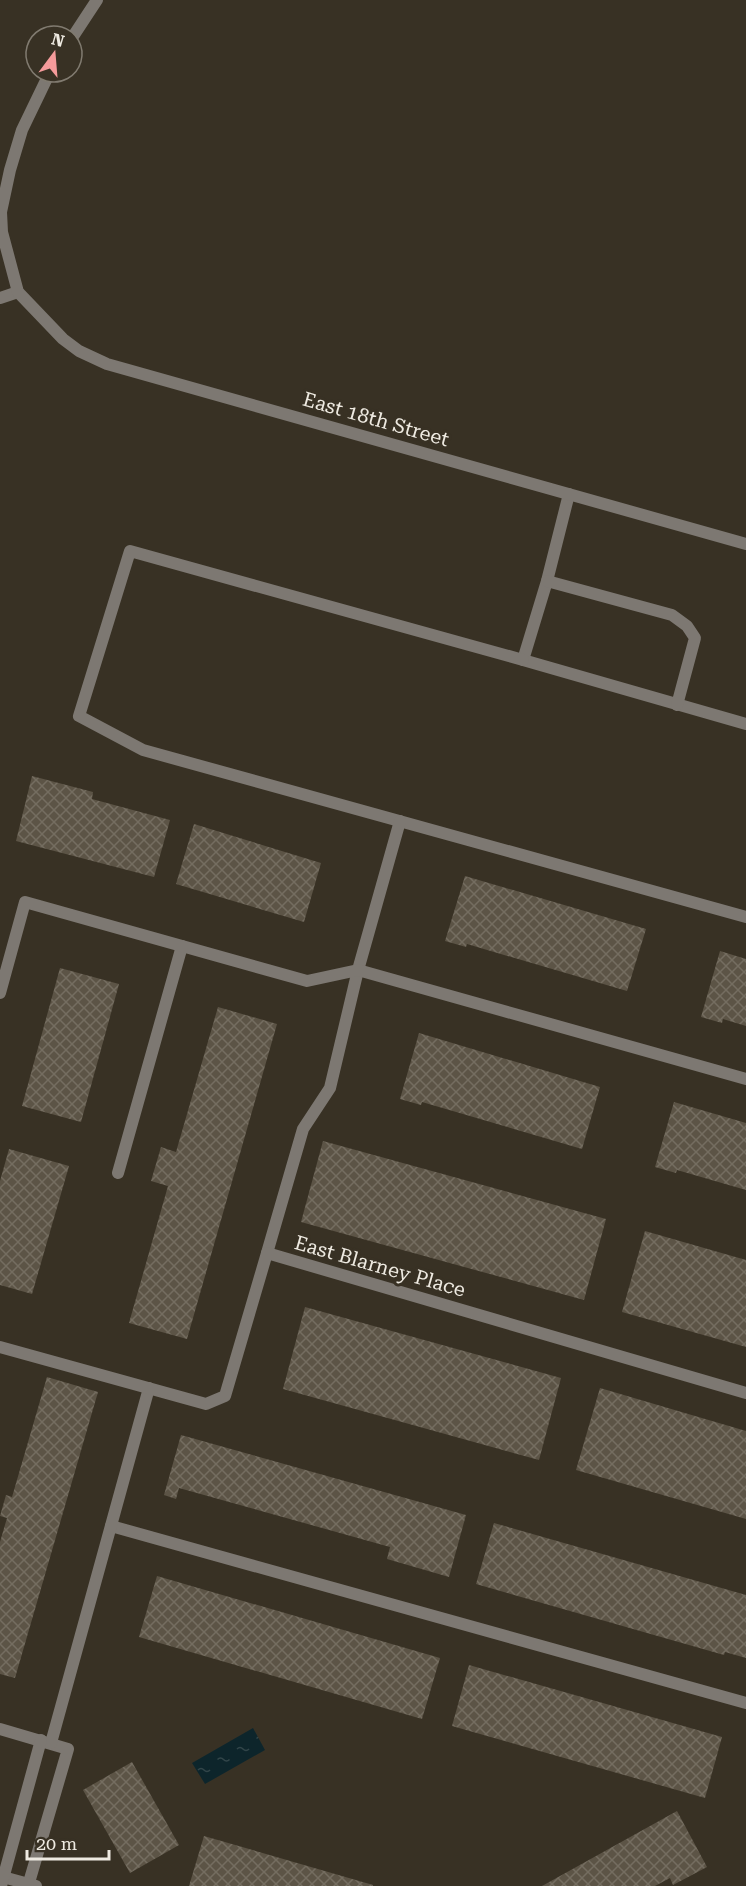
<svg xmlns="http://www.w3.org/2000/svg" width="746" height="1886" viewBox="0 0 746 1886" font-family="'Roboto Serif',serif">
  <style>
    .water { fill: url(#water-ripples) }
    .building { fill: url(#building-cross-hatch) }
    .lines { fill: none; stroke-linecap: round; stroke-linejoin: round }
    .service { stroke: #7d7872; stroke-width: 12 }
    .minor { stroke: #7d7872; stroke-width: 12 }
    .tertiary { stroke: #7d7872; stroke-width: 12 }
    .labels { text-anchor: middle; stroke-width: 6; stroke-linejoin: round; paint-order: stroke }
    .street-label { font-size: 20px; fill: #eeeae1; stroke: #383124 }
  </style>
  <defs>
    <pattern id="water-ripples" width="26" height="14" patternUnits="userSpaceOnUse" patternTransform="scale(1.5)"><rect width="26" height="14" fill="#0d252b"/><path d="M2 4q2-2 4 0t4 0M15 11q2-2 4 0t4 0" fill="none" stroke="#314549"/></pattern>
    <pattern id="building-cross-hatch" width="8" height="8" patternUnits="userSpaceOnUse" patternTransform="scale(1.5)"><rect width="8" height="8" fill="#5c5446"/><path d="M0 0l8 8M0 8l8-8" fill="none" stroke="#746d60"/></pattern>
  </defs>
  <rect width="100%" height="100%" fill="#383124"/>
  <polygon class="water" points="253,1728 265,1750 205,1784 192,1763"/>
  <g class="building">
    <polygon points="32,776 93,792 92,799 170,820 154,877 16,841"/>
    <polygon points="194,824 321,863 304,922 176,884"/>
    <polygon points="465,876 646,929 627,991 467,944 466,947 445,941"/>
    <polygon points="720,951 746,959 746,1026 723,1019 722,1023 701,1017"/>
    <polygon points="60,968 119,984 81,1122 22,1106"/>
    <polygon points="218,1007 277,1024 187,1339 129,1323 168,1186 151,1181 161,1147 176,1152"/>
    <polygon points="419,1033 600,1087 582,1149 422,1102 421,1105 400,1099"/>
    <polygon points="674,1102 746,1123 746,1190 677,1170 676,1173 655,1167"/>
    <polygon points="323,1141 606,1219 584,1300 301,1222"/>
    <polygon points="9,1149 69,1166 32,1294 0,1285 0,1181"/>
    <polygon points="645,1231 746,1260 746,1347 622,1312"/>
    <polygon points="305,1307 561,1378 539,1460 283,1389"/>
    <polygon points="47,1377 98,1392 15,1678 0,1674 0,1542 7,1518 0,1516 6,1495 12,1497"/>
    <polygon points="600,1388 746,1431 746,1519 576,1470"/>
    <polygon points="181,1435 466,1515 449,1577 387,1559 390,1547 179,1488 176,1499 164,1495"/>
    <polygon points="494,1523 746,1595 746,1658 725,1652 724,1655 476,1584"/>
    <polygon points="157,1576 440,1658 422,1719 139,1637"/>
    <polygon points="469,1665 722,1737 705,1798 452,1726"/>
    <polygon points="132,1762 179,1845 130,1873 83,1790"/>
    <polygon points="677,1811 707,1867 673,1885 670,1878 655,1886 542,1886"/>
    <polygon points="204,1836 373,1885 373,1886 189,1886"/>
  </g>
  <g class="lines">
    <g class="service">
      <polyline points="569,494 547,581 523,660 746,724"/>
      <polyline points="547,581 672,615 687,626 695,638 677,705"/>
      <polyline points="523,660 130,551 79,716 143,750 746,917"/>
      <polyline points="118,1173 182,946"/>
      <polyline points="267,1253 303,1129 330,1088 358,970 400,821"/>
      <polyline points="111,1526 746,1703"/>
      <polyline points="0,1729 68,1749 28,1886"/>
      <polyline points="51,1743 149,1388"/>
      <polyline points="3,1877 36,1886"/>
      <polyline points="1,1886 41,1740"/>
    </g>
    <g class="minor">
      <polyline points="0,298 18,292"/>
      <polyline points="0,993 25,902 307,981 358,970 746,1079"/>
      <polyline points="0,1347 206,1404 225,1396 267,1253 746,1393"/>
    </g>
    <g class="tertiary">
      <polyline points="72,38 97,0"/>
      <polyline points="50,72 22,130 10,170 1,212 2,232 18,292 63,339 79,351 107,364 746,544"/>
    </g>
  </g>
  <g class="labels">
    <g class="street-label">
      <text transform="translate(376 419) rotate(16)" y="7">East 18th Street</text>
      <text transform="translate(380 1266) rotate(16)" y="7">East Blarney Place</text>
    </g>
  </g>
  <g transform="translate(54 54) rotate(16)"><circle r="28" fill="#383124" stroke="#817b70" stroke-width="1.5"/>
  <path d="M0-4.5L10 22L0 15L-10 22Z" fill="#f59b9b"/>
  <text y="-9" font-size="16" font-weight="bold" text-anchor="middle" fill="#eeeae1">N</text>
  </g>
  <path d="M27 1850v9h82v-9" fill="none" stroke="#eeeae1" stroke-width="3"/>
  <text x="36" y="1850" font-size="18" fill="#eeeae1" stroke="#383124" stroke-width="4.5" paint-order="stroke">20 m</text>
</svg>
